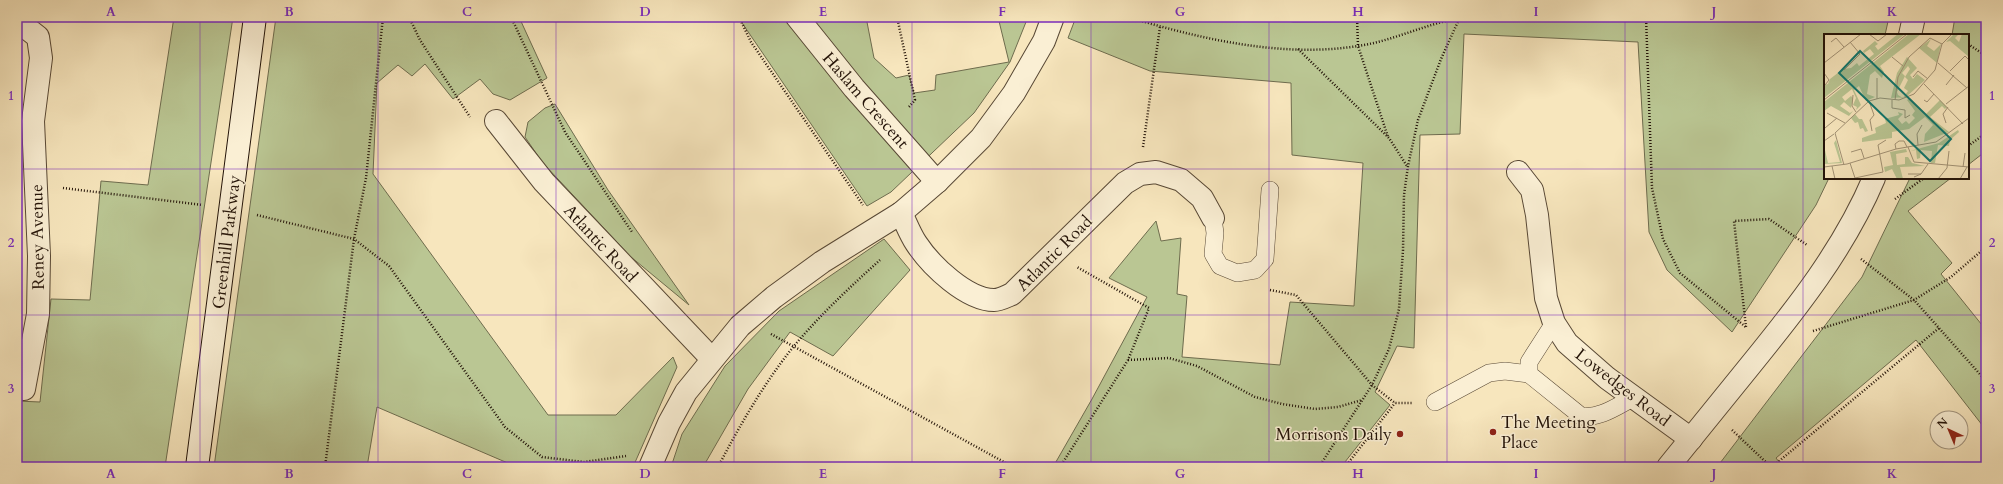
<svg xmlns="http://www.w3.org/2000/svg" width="2003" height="484" viewBox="0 0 2003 484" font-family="Cardo,serif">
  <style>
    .green { fill: #bac693; stroke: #6e6c4e }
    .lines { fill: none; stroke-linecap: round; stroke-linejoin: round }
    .service-casing { stroke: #584835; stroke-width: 18 }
    .minor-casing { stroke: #584835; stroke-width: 24 }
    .tertiary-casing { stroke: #584835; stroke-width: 24 }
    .secondary-casing { stroke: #231308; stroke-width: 24 }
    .path { stroke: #231308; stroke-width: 2.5; stroke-dasharray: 1 2; stroke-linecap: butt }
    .service { stroke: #faefd4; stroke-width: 17 }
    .minor { stroke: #faefd4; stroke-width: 22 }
    .tertiary { stroke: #faefd4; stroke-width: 22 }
    .secondary { stroke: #faefd4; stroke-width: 22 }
    .grid { fill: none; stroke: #7b2cbf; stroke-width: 1; stroke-opacity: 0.55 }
    .poi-dot { fill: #8f2418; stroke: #faefd4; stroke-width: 1.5 }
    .labels { text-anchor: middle; stroke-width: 3; stroke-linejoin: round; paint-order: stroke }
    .street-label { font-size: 17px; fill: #231308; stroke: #faefd4 }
    .poi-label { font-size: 17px; fill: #231308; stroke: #faefd4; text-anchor: start }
    .inset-road { fill: none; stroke: #a29275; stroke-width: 1 }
    .view { fill: #0f766e; fill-opacity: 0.15; stroke: #0f766e; stroke-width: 2 }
    .inset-edge { fill: none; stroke: #231308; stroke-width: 2 }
    .neatline { fill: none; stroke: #7b2cbf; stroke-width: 1.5 }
    .grid-label { font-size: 13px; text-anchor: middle; font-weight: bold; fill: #7b2cbf }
  </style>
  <rect width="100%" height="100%" fill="#f7e6bd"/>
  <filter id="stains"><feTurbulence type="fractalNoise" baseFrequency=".005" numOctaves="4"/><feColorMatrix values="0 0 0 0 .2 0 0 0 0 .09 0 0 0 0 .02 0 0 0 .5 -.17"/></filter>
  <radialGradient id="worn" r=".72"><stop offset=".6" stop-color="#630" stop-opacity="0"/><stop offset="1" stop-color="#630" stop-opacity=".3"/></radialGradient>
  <g class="green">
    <polygon points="174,17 233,17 165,467 17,467 17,401 40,402 51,299 90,300 101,181 148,185"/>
    <polygon points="276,17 519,17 547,78 510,100 493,94 480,79 453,99 425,64 412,76 398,65 377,83 373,174 548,415 616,415 673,357 677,367 633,467 517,467 377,407 367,467 214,467"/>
    <polygon points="738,17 866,17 874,58 896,78 909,75 914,93 935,90 936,75 1009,62 998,17 1028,17 1010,62 974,113 891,192 867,206"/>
    <polygon points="1076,17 1262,17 1293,22 1447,21 1448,17 1889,17 1885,35 1825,35 1825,178 1829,178 1816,205 1732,332 1667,270 1649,232 1638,42 1464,34 1460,134 1420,135 1414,348 1397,346 1375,392 1390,405 1341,467 1053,467 1092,399 1147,297 1109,278 1156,221 1161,241 1181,238 1177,294 1187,296 1182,357 1280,365 1290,302 1354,306 1363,163 1292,155 1291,83 1150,71 1068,38"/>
    <polygon points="1955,17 1986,17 1986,151 1968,165 1968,35 1952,35"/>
    <polygon points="555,104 608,190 689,305 631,257 542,162 525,137 528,122 545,108"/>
    <polygon points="1910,178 1951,178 1908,211 1952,263 1941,274 1986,330 1986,430 1916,340 1776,458 1783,467 1717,467 1862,277"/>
    <polygon points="884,239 910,270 833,356 790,332 748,389 703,467 671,467 682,434 725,366 779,311"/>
  </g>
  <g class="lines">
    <g class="service-casing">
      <g id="service">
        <polyline points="1213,218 1215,233 1213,254 1220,266 1237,273 1255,270 1265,259 1270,190"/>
        <path d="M 1554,323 L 1529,362 L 1529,374 L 1581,416 C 1600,419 1617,406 1633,398"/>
        <polyline points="1435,402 1489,373 1505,371 1529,374"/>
      </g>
    </g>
    <g class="minor-casing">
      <g id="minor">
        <polyline points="797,17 854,88 937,182"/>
        <polyline points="17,26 24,26 38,37 41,58 33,121 39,256 38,314 24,389"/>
        <polyline points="496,121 544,182 712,359"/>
        <polyline points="1518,172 1532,190 1537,215 1546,298 1554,323 1567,343 1607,378 1691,439"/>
        <path d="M 901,213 C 906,223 910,234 916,243 C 931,266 967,300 994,300 C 1000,300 1007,296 1012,294 L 1125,183 L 1140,174 L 1156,172 L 1181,180 L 1202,198 L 1213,218"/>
        <polyline points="650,467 669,423 686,392 740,326 774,297 822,262 901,213 937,182 981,138 1014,93 1044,41 1053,17"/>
      </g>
    </g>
    <g class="tertiary-casing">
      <g id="tertiary">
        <polyline points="1910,35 1914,17"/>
        <path d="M 1668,467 C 1695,434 1722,400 1749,367 C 1797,308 1844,249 1874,178"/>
      </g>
    </g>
    <g class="secondary-casing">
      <polyline id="secondary" points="197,467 255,17"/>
    </g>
    <g class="path">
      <polyline points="409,17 420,40 470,117"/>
      <polyline points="511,17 565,132 632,232"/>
      <polyline points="739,17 751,42 863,205"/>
      <polyline points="897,17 915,100 908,108"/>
      <path d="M 1128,17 C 1201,39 1281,58 1358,46 C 1394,41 1429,22 1466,17"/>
      <polyline points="1357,17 1358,46 1388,137"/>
      <polyline points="1646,17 1652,188 1663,239 1680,273 1747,328"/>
      <polyline points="1968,44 1986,56"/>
      <polyline points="1298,49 1389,138 1407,166"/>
      <polyline points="1968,146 1986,133"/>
      <polyline points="1143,147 1160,27"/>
      <polyline points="63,188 203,205"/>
      <polyline points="1895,199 1924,178"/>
      <polyline points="257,215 354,239 389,266 505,427 542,457 584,462 626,456"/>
      <polyline points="1861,259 1914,300 1986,381"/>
      <polyline points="1270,290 1296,295 1372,385 1395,403 1412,403"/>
      <polyline points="1746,327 1734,221 1769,219 1807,245"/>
      <polyline points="1813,331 1914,300 1951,277 1986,247"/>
      <polyline points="771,334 1013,467"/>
      <polyline points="1128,360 1169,358 1197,366 1255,397 1282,404 1315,409 1338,407 1362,400"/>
      <polyline points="1732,430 1771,467"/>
      <polyline points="325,467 354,239 366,178 383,17"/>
      <path d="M 718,467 C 740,425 764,383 794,346 C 820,315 850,287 880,260"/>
      <polyline points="1060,467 1128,360 1149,308 1077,267"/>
      <polyline points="1319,467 1372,385 1389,349 1399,309 1403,250 1404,195 1408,166 1418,120 1441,59 1460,17"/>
      <polyline points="1345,467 1395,403"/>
      <polyline points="1772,467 1939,328"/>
    </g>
    <use href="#service" class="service"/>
    <use href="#minor" class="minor"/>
    <use href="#tertiary" class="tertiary"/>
    <use href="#secondary" class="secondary"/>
  </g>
  <path class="grid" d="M 200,17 L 200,467M 378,17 L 378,467M 556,17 L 556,467M 734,17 L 734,467M 912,17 L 912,467M 1091,17 L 1091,467M 1269,17 L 1269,467M 1447,17 L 1447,467M 1625,17 L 1625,467M 1803,17 L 1803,467M 17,169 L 1825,169M 1968,169 L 1986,169M 17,315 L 1986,315"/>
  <g class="poi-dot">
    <circle cx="1493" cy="432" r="4"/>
    <circle cx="1400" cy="434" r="4"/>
  </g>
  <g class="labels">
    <g class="street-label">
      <text transform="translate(866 100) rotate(49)" y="6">Haslam Crescent</text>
      <text transform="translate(37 237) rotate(-91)" y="6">Reney Avenue</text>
      <text transform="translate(226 242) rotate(-83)" y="6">Greenhill Parkway</text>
      <text transform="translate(601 243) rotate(47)" y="6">Atlantic Road</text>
      <text transform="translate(1054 253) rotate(-45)" y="6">Atlantic Road</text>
      <text transform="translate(1623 387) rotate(38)" y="6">Lowedges Road</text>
    </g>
    <g class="poi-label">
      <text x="1501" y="428">The Meeting<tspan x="1501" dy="20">Place</tspan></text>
      <text x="1392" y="440" text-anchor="end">Morrisons Daily</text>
    </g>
  </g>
  <g transform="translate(1824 34)">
    <rect width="145" height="145" fill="#f7e6bd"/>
    <path d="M 74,0 L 81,0 L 0,64 L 0,51 L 4,50 L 6,45 L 19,35 L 27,34 L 33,29 L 35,32 L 50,20 L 46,15 L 40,19 L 39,17 L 51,7 L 54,10 L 51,12 L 54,16 ZM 85,0 L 97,0 L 56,32 L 60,38 L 58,44 L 51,37 L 46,41 L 43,60 L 51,63 L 42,67 L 35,52 L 30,56 L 37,71 L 32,76 L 33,73 L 29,71 L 32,64 L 28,55 L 18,63 L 21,67 L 27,62 L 29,64 L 27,74 L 20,68 L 16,72 L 26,79 L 29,77 L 25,82 L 7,72 L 0,77 L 0,68 ZM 130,0 L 135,0 L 131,4 L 135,8 L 138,0 L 145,0 L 145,23 L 126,7 L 122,8 ZM 107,5 L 103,12 L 110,17 L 117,10 L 113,29 L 95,14 ZM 83,23 L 93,34 L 86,41 L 89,45 L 93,40 L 101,46 L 82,63 L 67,64 L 73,39 ZM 84,32 L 86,35 L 81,43 L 84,46 L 80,54 L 84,57 L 79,64 L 74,61 L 73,58 L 81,42 L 78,39 ZM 86,64 L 101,81 L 116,66 L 123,73 L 121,75 L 118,72 L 106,83 L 125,98 L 100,108 L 101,100 L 109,91 L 101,83 L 85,95 L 68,98 L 68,104 L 38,108 L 38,104 L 52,99 L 51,94 L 62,89 L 61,85 L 75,81 L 74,78 L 79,80 L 74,85 L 78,90 L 82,87 L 85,90 L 91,84 L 88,81 L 91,77 L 83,66 ZM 31,80 L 35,85 L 38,85 L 44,97 L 41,98 L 39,94 L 36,95 L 34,88 L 31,89 L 27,84 ZM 134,96 L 135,98 L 126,106 L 125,112 L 114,111 L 111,129 L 107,129 L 108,117 L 97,116 L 96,124 L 93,125 L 92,116 L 86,117 L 115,109 ZM 12,106 L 18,129 L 0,130 L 0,112 L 4,129 L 16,128 L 10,109 ZM 82,115 L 83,118 L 72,120 L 73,131 L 81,130 L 81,123 L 84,123 L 88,129 L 101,132 L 76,133 L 79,145 L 73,145 L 68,135 L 61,138 L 60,133 L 69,131 L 66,118 Z" fill="#bac693" fill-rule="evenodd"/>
    <path class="inset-road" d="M 45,0 L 54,7 L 63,0M 7,8 L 12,4 L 20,13M 68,23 L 79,32M 0,29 L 37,0M 114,29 L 143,54M 20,36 L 36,20 L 26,8M 126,37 L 141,22 L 144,25M 0,39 L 5,46 L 1,51M 89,43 L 94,37 L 104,45M 100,50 L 139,90M 122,51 L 130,41M 29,61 L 28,72 L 32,78M 53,65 L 53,44M 0,66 L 83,0M 68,66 L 68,74 L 81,76 L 81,84 L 86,81M 71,66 L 74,43 L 85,23 L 106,4 L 118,10M 100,66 L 103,68 L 110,60M 45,67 L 50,81 L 46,86 L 48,97M 122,70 L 145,52M 3,79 L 21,89M 122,89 L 119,80 L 124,73M 1,94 L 13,84M 0,107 L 10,100M 94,111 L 93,100 L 98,91M 84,113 L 90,128 L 145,133M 72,115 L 71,110 L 75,107 L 80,107 L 83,113M 27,118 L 37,115 L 40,124M 26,129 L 31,144 L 59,138 L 54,111 L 62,106M 20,131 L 11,99 L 45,67 L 56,64 L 75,66 L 90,60 L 111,36 L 118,10 L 128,0M 8,132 L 11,145M 0,133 L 23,130 L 72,115 L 112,108 L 145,84M 139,133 L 141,119M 84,140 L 97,140M 90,143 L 97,140 L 104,130M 114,145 L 123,134 L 125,117M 136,145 L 143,133"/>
    <path class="view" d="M 36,17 L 127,105 L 106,127 L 15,39 Z"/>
    <rect width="145" height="145" class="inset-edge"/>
  </g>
  <rect width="2003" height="484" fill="none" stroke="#f7e6bd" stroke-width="44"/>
  <g transform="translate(1949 430) rotate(316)"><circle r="19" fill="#faefd4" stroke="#a49782"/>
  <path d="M0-3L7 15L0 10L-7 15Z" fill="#8f2418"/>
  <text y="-6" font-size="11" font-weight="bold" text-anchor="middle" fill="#231308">N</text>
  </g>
  <rect x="22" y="22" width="1959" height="440" class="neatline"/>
  <g class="grid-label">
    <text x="111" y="16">A</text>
    <text x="289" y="16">B</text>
    <text x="467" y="16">C</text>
    <text x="645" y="16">D</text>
    <text x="823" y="16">E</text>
    <text x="1002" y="16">F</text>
    <text x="1180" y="16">G</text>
    <text x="1358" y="16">H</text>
    <text x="1536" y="16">I</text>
    <text x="1714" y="16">J</text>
    <text x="1892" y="16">K</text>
    <text x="11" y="100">1</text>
    <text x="1992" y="100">1</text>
    <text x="11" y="247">2</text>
    <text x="1992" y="247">2</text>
    <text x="11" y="393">3</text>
    <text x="1992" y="393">3</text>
    <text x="111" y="478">A</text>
    <text x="289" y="478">B</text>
    <text x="467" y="478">C</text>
    <text x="645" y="478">D</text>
    <text x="823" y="478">E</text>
    <text x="1002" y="478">F</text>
    <text x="1180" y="478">G</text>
    <text x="1358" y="478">H</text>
    <text x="1536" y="478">I</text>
    <text x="1714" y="478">J</text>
    <text x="1892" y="478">K</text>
  </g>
  <rect width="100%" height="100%" filter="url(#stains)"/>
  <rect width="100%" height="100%" fill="url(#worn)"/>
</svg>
